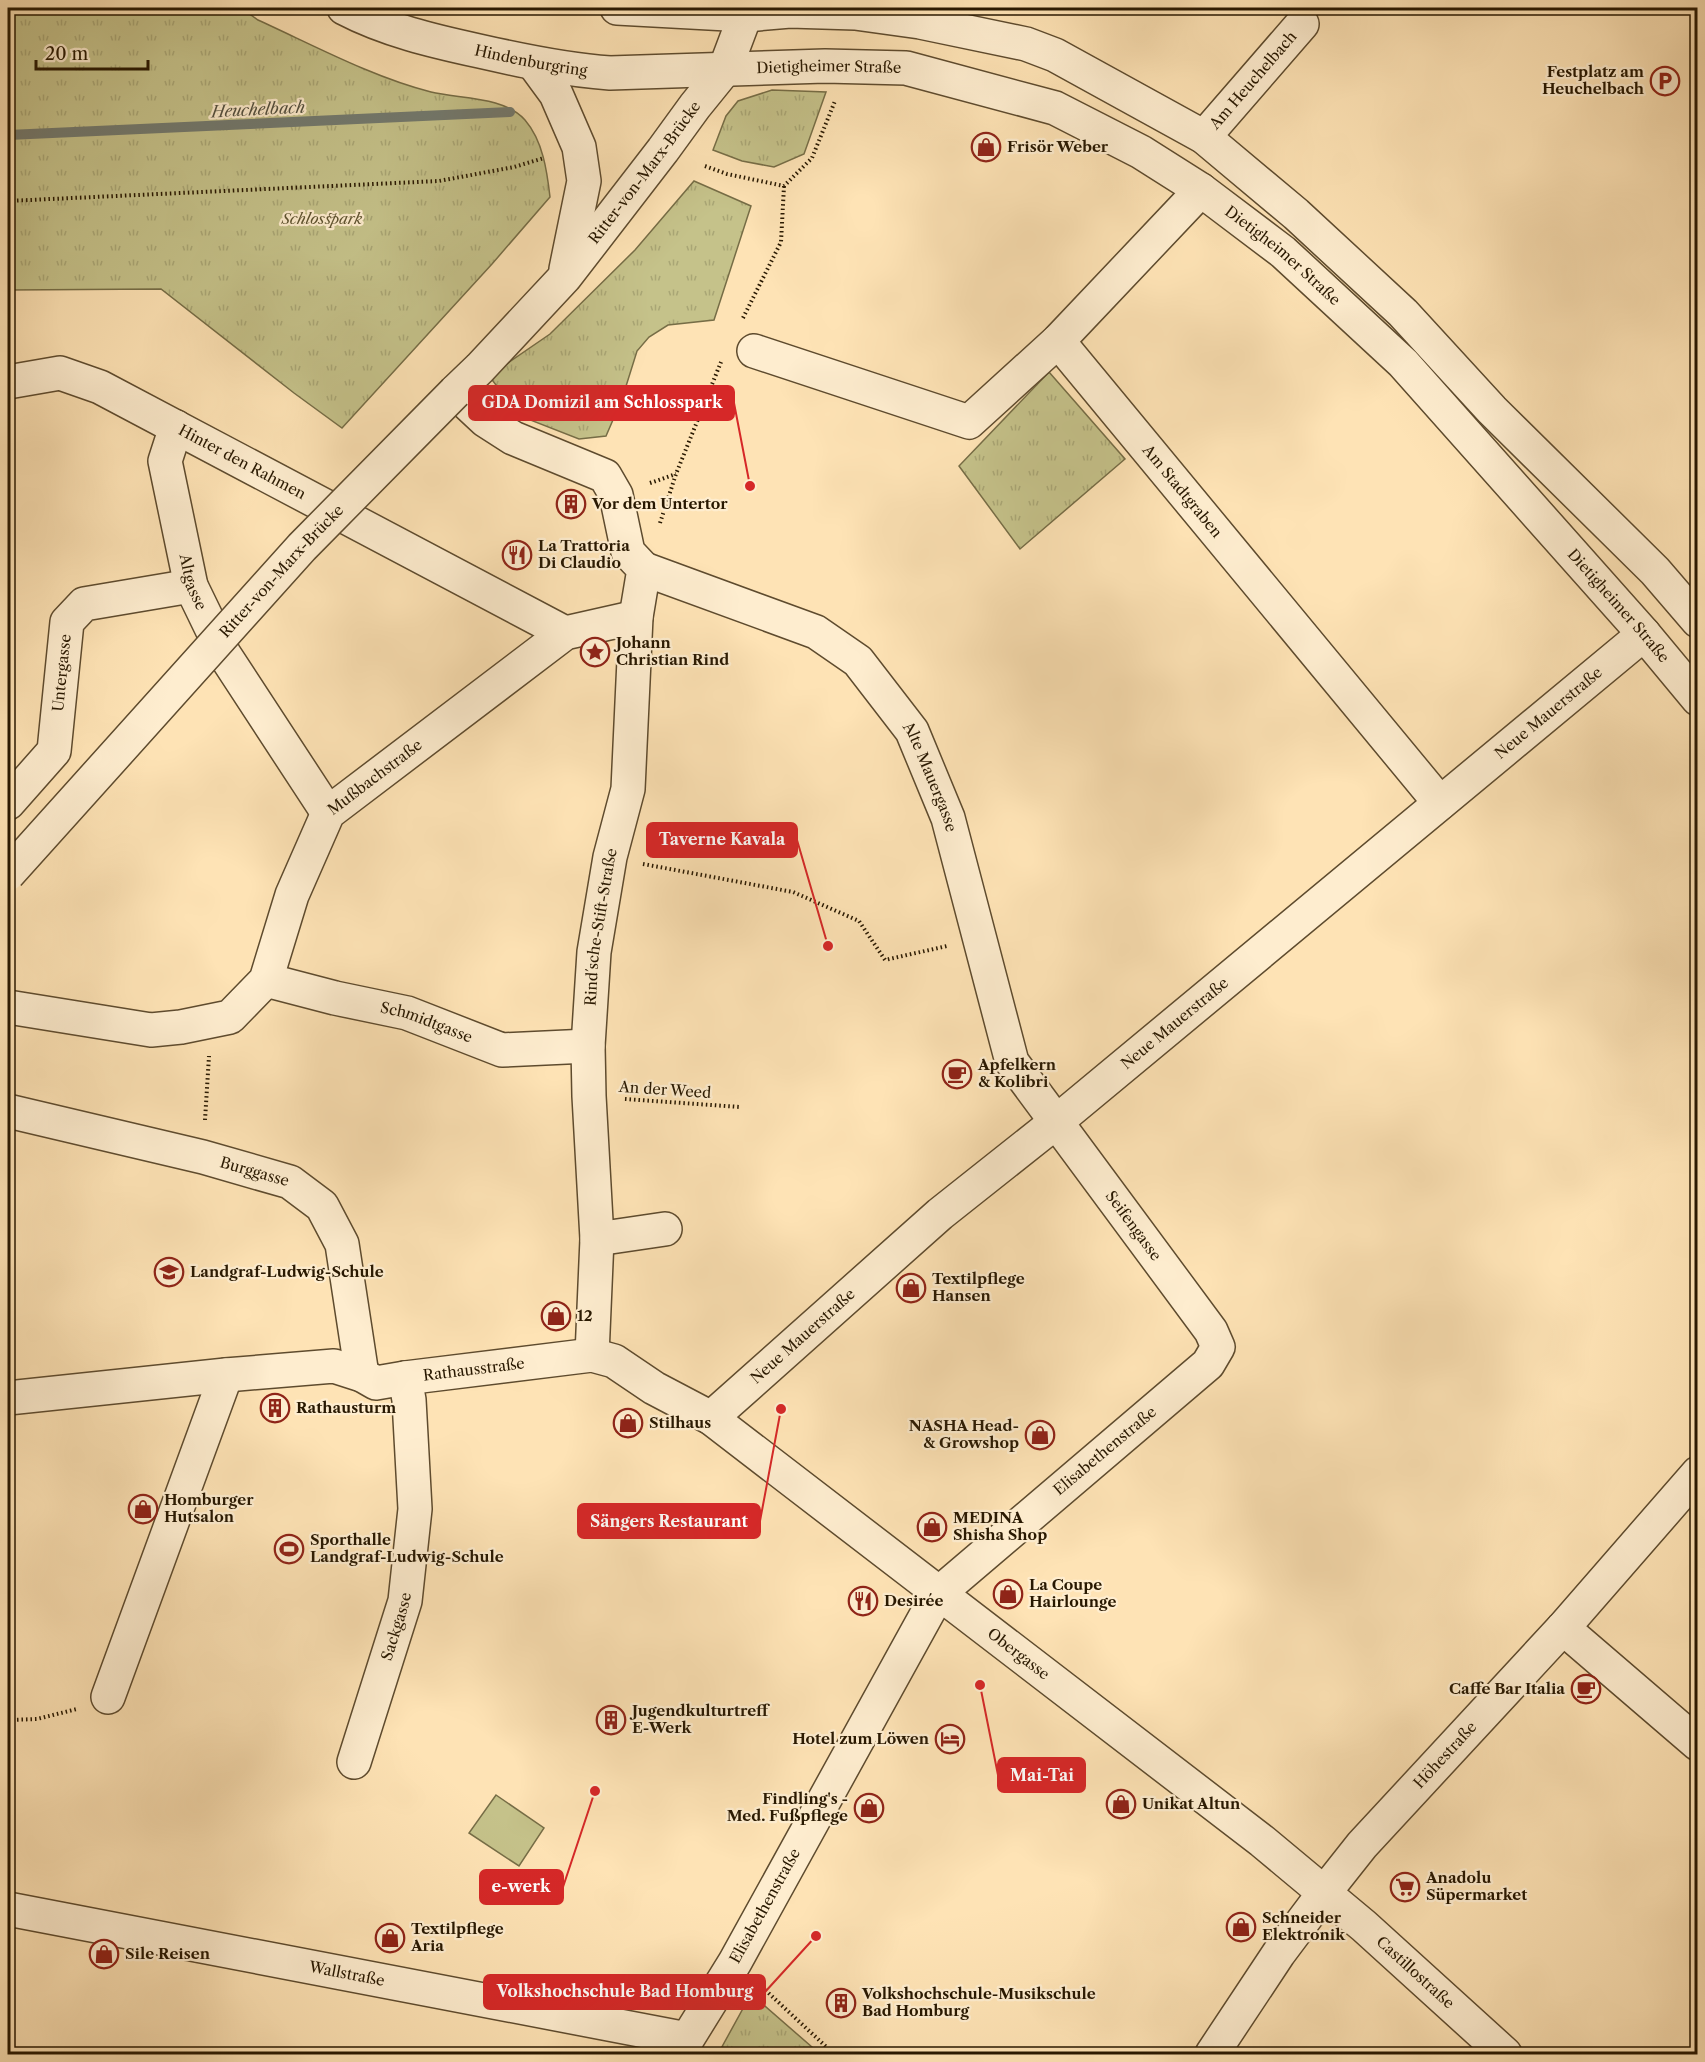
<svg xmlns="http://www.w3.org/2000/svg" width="1705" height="2062" viewBox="0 0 1705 2062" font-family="'Libre Caslon Text',serif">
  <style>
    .grass { fill: url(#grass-tufts); stroke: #766d46; stroke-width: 1.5 }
    .garden { fill: #c5c28a; stroke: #766d46; stroke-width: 1.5 }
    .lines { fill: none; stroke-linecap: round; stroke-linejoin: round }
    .stream { stroke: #737a6f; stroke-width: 10 }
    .minor-casing { stroke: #5e4b2e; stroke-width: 36 }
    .path { stroke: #281801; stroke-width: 4; stroke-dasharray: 1.5 3; stroke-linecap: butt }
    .minor { stroke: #feedcf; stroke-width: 33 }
    .minor-bridge-casing { stroke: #5e4b2e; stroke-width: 36; stroke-linecap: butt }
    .minor-bridge { stroke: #feedcf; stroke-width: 33 }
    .labels { text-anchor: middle; stroke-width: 4.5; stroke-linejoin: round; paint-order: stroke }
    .street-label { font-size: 15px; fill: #281801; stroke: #feedcf }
    .poi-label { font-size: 15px; font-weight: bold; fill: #281801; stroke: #feedcf; text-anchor: start }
    .park-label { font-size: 15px; font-style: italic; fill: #5f5431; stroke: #feedcf }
    .water-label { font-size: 16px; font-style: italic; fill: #545141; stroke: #feedcf }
    .leader { fill: none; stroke: #d62828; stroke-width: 2 }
    .callout-dot { fill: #d62828; stroke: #feedcf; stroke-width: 2 }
    .callout { fill: #d62828; stroke: #d62828; stroke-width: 2 }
    .callout-label { font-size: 16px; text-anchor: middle; font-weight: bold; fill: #fff }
  </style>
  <defs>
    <pattern id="grass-tufts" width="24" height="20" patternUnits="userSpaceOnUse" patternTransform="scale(1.5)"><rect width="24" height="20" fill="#c5c28a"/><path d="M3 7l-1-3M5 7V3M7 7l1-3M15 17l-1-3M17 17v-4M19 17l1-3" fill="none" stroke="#a9a675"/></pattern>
  </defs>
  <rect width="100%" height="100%" fill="#fee3b5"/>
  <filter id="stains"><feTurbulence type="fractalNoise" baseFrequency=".00333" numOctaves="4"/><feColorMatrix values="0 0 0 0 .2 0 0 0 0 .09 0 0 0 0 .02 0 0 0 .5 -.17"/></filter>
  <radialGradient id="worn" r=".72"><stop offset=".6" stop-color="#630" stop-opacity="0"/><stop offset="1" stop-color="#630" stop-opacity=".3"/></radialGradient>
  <g class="grass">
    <path d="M 8,8 L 241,8 L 258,20 C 313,45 372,77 431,92 C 460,99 504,96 525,120 C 543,141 547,171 550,197 L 492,264 L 342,428 L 294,393 L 161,289 L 8,290 Z"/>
    <polygon points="772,90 826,92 804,154 774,167 742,161 713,150 726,116 738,101"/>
    <polygon points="694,181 751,206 714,320 668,325 649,337 637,351 622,399 606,436 579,439 520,416 489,376 550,334 635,250"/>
    <polygon points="1049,372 1125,459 1020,549 959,466"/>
    <polygon points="751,1994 820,2054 718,2054"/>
  </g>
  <polygon class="garden" points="496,1795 544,1828 519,1866 469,1833"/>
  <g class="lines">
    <polyline class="stream" points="8,135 510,112"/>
    <g class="minor-casing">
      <g id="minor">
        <path id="s1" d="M 344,8 C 386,30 433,41 479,51 C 523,61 566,70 610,73 L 825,66 L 906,68 L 1055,108 L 1141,152 L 1201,190 L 1283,252 L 1403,363 L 1644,634 L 1698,699"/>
        <polyline points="617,8 746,15 790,11 855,13 920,22 1026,44 1055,55 1204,137 1296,214 1403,313 1492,410 1655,571 1698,621"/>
        <polyline points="534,64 556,94 579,147 584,181 566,269"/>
        <path id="s2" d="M 1204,137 L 1302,24"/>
        <path id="s3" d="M 1058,341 L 1440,803"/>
        <polyline points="754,351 969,422 1058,341 1201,190"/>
        <path id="s4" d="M 8,382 L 60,373 L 100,387 L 565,633"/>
        <path id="s5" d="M 176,427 L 165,461 L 191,586 L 224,654 L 328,813"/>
        <path id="s6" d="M 644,569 L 816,632 L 858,661 L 912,731 L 948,818 L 1012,1062 L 1211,1331 L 1218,1347 L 1208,1364 L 938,1594 L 735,1962 L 678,2054"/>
        <path id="s7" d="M 8,803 L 54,751 L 67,622 L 84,604 L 191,586"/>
        <path id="s8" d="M 266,980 L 335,998 L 407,1013 L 502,1050 L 588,1046"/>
        <path id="s9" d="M 8,1007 L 151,1030 L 181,1027 L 230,1017 L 266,980 L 292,895 L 328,813 L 565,633 L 636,617"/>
        <path id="s10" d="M 8,1111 L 203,1157 L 290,1182 L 322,1206 L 342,1244 L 362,1375"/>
        <polyline points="597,1239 665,1229"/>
        <path id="s11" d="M 592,1355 L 597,1239 L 589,1096 L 588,1046 L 594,952 L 610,857 L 628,789 L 636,617 L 644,569 L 628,552 L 616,495 L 605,476 L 513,438 L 485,420 L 455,392 L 480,368 L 565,277 L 663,150 L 695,106 L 725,69 L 748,8"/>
        <path id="s12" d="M 8,1398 L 226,1375 L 334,1366 L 362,1375 L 376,1383 L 405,1378 L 592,1355 L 614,1361 L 654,1388 L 711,1418 L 1262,1841 L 1364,1926 L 1505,2054"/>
        <path id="s13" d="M 711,1418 L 940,1214 L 1056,1122 L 1644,634"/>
        <polyline points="1563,1628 1698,1744"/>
        <polyline points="108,1697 226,1375"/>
        <path id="s14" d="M 354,1762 L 405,1601 L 415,1509 L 409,1400 L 405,1378"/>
        <path id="s15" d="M 8,1909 L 687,2039"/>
        <path id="s16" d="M 1212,2054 L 1279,1953 L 1324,1893 L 1362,1845 L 1563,1628 L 1698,1473"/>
      </g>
    </g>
    <g class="path">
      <polyline points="705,166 727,174 784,186 812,158 835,101"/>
      <polyline points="8,201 439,181 514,167 544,158"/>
      <polyline points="743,318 781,242 784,186"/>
      <polyline points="650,483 676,474"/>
      <polyline points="660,523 676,474 721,362"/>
      <polyline points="643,864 793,892 859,921 885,960 947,946"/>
      <polyline points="625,1099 740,1107"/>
      <polyline points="205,1120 209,1056"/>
      <polyline points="8,1720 37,1719 77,1709"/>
      <polyline points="762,1987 834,2054"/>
    </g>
    <use href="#minor" class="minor"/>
    <g class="minor-bridge-casing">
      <g id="minor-bridge">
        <path id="s17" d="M 8,874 L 302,547 L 455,392"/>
      </g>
    </g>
    <use href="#minor-bridge" class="minor-bridge"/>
  </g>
  <defs>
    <g id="parking-ring" transform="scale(1.5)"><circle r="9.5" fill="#feedcf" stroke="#8f2418" stroke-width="1.5"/><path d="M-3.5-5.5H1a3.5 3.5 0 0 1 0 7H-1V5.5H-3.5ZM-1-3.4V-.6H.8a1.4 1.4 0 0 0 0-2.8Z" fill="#8f2418"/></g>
    <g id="shop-ring" transform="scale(1.5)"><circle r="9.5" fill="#feedcf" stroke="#8f2418" stroke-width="1.5"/><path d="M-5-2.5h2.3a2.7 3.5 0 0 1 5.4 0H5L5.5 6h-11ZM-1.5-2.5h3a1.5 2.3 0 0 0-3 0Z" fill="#8f2418"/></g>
    <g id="building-ring" transform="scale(1.5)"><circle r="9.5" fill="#feedcf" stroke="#8f2418" stroke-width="1.5"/><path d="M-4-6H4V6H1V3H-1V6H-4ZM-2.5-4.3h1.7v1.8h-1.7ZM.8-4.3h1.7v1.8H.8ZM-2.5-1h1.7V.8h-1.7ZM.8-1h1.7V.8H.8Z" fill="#8f2418"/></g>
    <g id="restaurant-ring" transform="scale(1.5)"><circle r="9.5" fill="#feedcf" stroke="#8f2418" stroke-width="1.5"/><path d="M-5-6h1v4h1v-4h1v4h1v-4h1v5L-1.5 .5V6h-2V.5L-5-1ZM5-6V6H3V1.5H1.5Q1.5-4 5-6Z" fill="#8f2418"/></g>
    <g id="sight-ring" transform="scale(1.5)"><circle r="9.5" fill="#feedcf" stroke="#8f2418" stroke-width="1.5"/><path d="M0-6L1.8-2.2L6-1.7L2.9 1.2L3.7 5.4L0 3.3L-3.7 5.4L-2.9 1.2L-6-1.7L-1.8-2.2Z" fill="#8f2418"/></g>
    <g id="cafe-ring" transform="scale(1.5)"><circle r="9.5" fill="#feedcf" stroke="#8f2418" stroke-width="1.5"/><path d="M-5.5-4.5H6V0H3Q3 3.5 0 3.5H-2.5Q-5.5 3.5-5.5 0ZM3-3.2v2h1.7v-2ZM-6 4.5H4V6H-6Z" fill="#8f2418"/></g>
    <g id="school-ring" transform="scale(1.5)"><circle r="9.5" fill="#feedcf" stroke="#8f2418" stroke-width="1.5"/><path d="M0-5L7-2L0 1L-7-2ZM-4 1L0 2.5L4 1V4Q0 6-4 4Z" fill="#8f2418"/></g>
    <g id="stadium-ring" transform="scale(1.5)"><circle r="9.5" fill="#feedcf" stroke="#8f2418" stroke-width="1.5"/><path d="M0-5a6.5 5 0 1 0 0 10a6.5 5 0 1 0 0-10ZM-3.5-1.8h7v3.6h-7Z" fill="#8f2418"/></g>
    <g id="hotel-ring" transform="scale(1.5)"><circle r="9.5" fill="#feedcf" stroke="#8f2418" stroke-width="1.5"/><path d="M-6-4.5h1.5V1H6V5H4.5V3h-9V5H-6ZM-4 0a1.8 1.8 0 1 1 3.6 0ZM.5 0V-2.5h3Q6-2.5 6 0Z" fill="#8f2418"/></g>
    <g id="supermarket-ring" transform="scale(1.5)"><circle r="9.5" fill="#feedcf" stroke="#8f2418" stroke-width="1.5"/><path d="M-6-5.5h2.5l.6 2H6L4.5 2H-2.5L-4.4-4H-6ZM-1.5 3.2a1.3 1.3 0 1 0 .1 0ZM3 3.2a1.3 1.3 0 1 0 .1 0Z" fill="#8f2418"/></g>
  </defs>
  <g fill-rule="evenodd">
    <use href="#parking-ring" x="1665" y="81"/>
    <use href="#shop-ring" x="986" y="147"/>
    <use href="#building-ring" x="571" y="504"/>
    <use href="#restaurant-ring" x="517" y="555"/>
    <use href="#sight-ring" x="595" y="652"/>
    <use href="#cafe-ring" x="957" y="1074"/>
    <use href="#school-ring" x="169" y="1272"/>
    <use href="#shop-ring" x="911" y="1288"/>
    <use href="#shop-ring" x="556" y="1316"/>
    <use href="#building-ring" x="275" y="1408"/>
    <use href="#shop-ring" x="628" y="1423"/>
    <use href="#shop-ring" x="1040" y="1435"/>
    <use href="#shop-ring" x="143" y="1509"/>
    <use href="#shop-ring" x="932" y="1527"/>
    <use href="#stadium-ring" x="289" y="1549"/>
    <use href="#shop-ring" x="1008" y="1594"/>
    <use href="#restaurant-ring" x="863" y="1601"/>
    <use href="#cafe-ring" x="1586" y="1689"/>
    <use href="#building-ring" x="611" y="1720"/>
    <use href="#hotel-ring" x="950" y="1739"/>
    <use href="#shop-ring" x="1121" y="1804"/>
    <use href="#shop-ring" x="869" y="1808"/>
    <use href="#supermarket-ring" x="1405" y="1887"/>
    <use href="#shop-ring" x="1241" y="1927"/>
    <use href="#shop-ring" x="390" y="1938"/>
    <use href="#shop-ring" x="104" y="1954"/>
    <use href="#building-ring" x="841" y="2003"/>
  </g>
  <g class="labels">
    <g class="street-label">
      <text dy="5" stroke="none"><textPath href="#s1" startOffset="195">Hindenburgring</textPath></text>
      <text dy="5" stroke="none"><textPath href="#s1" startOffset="494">Dietigheimer Straße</textPath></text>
      <text dy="5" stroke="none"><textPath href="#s2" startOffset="75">Am Heuchelbach</textPath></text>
      <text dy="5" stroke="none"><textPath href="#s11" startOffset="1359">Ritter-von-Marx-Brücke</textPath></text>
      <text dy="5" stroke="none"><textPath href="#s1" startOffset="998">Dietigheimer Straße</textPath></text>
      <text dy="5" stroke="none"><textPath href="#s4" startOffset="256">Hinter den Rahmen</textPath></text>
      <text dy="5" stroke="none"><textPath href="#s3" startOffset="195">Am Stadtgraben</textPath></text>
      <text dy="5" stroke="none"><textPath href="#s17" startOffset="408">Ritter-von-Marx-Brücke</textPath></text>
      <text dy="5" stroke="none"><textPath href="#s5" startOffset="160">Altgasse</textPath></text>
      <text dy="5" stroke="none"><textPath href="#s1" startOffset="1484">Dietigheimer Straße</textPath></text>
      <text dy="5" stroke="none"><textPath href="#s7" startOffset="148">Untergasse</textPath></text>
      <text dy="5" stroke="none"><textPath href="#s13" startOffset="1095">Neue Mauerstraße</textPath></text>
      <text dy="5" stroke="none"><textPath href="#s9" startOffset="514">Mußbachstraße</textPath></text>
      <text dy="5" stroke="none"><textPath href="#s6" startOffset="372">Alte Mauergasse</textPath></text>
      <text dy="5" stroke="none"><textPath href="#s11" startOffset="429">Rind´sche-Stift-Straße</textPath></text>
      <text dy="5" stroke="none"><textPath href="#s13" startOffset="609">Neue Mauerstraße</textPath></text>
      <text dy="5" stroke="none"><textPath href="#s8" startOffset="166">Schmidtgasse</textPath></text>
      <text transform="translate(665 1090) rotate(4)" y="5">An der Weed</text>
      <text dy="5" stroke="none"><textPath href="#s10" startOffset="254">Burggasse</textPath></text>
      <text dy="5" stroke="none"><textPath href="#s6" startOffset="873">Seifengasse</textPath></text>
      <text dy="5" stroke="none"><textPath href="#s13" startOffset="123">Neue Mauerstraße</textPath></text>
      <text dy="5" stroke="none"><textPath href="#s12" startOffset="472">Rathausstraße</textPath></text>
      <text transform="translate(1105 1451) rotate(-40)" y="5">Elisabethenstraße</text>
      <text dy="5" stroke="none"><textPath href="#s14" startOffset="142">Sackgasse</textPath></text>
      <text dy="5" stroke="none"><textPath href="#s12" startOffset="1114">Obergasse</textPath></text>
      <text dy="5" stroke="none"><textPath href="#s16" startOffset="380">Höhestraße</textPath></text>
      <text transform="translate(765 1906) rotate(-61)" y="5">Elisabethenstraße</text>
      <text dy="5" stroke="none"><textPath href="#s12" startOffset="1623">Castillostraße</textPath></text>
      <text dy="5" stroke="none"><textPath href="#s15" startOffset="345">Wallstraße</textPath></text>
    </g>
    <g class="poi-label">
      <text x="1644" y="77" text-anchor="end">Festplatz am<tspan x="1644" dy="17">Heuchelbach</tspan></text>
      <text x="1007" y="152">Frisör Weber</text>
      <text x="592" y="509">Vor dem Untertor</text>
      <text x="538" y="551">La Trattoria<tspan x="538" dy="17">Di Claudio</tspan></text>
      <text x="616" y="648">Johann<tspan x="616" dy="17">Christian Rind</tspan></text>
      <text x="978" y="1070">Apfelkern<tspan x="978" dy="17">&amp; Kolibri</tspan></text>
      <text x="190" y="1277">Landgraf-Ludwig-Schule</text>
      <text x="932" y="1284">Textilpflege<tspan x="932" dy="17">Hansen</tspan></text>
      <text x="577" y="1321">12</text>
      <text x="296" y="1413">Rathausturm</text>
      <text x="649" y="1428">Stilhaus</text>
      <text x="1019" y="1431" text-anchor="end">NASHA Head-<tspan x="1019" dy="17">&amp; Growshop</tspan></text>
      <text x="164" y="1505">Homburger<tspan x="164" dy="17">Hutsalon</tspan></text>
      <text x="953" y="1523">MEDINA<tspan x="953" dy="17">Shisha Shop</tspan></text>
      <text x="310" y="1545">Sporthalle<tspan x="310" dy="17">Landgraf-Ludwig-Schule</tspan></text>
      <text x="1029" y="1590">La Coupe<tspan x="1029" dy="17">Hairlounge</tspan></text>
      <text x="884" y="1606">Desirée</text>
      <text x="1565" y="1694" text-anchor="end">Caffe Bar Italia</text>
      <text x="632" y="1716">Jugendkulturtreff<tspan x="632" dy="17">E-Werk</tspan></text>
      <text x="929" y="1744" text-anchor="end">Hotel zum Löwen</text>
      <text x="848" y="1804" text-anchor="end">Findling's -<tspan x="848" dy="17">Med. Fußpflege</tspan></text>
      <text x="1142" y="1809">Unikat Altun</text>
      <text x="1426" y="1883">Anadolu<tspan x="1426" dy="17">Süpermarket</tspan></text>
      <text x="1262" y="1923">Schneider<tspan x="1262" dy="17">Elektronik</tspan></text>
      <text x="411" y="1934">Textilpflege<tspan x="411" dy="17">Aria</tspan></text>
      <text x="125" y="1959">Sile Reisen</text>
      <text x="862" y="1999">Volkshochschule-Musikschule<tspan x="862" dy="17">Bad Homburg</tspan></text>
    </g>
    <g class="park-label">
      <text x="322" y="224">Schlosspark</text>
    </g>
    <g class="water-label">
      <text transform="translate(258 109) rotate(-3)" y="6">Heuchelbach</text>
    </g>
  </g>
  <path class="leader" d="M750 486L734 403M828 946L797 840M781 1409L760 1521M980 1685L998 1775M595 1791L563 1887M816 1936L765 1992"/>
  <g class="callout-dot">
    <circle cx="750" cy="486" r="6"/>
    <circle cx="828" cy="946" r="6"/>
    <circle cx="781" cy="1409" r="6"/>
    <circle cx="980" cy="1685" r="6"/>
    <circle cx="595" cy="1791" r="6"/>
    <circle cx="816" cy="1936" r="6"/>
  </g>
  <g class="callout">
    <rect x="469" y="386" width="265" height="34" rx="6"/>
    <rect x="647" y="823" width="150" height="34" rx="6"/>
    <rect x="578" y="1504" width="182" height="34" rx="6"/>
    <rect x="998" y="1758" width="87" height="34" rx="6"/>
    <rect x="480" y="1870" width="83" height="34" rx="6"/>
    <rect x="484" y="1975" width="281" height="34" rx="6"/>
  </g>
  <g class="callout-label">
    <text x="602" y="408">GDA Domizil am Schlosspark</text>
    <text x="722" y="845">Taverne Kavala</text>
    <text x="669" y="1527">Sängers Restaurant</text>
    <text x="1042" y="1781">Mai-Tai</text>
    <text x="521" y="1892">e-werk</text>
    <text x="625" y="1997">Volkshochschule Bad Homburg</text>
  </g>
  <rect width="1705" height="2062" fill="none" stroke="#fee3b5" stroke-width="30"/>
  <rect x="9" y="9" width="1687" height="2044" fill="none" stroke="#281801" stroke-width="3"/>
  <rect x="15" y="15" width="1675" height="2032" fill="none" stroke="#281801" stroke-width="1.5"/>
  <path d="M36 60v9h112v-9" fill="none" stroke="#281801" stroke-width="3"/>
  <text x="45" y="60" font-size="18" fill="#281801" stroke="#feedcf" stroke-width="4.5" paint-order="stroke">20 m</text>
  <rect width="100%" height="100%" filter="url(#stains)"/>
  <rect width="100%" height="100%" fill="url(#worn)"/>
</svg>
